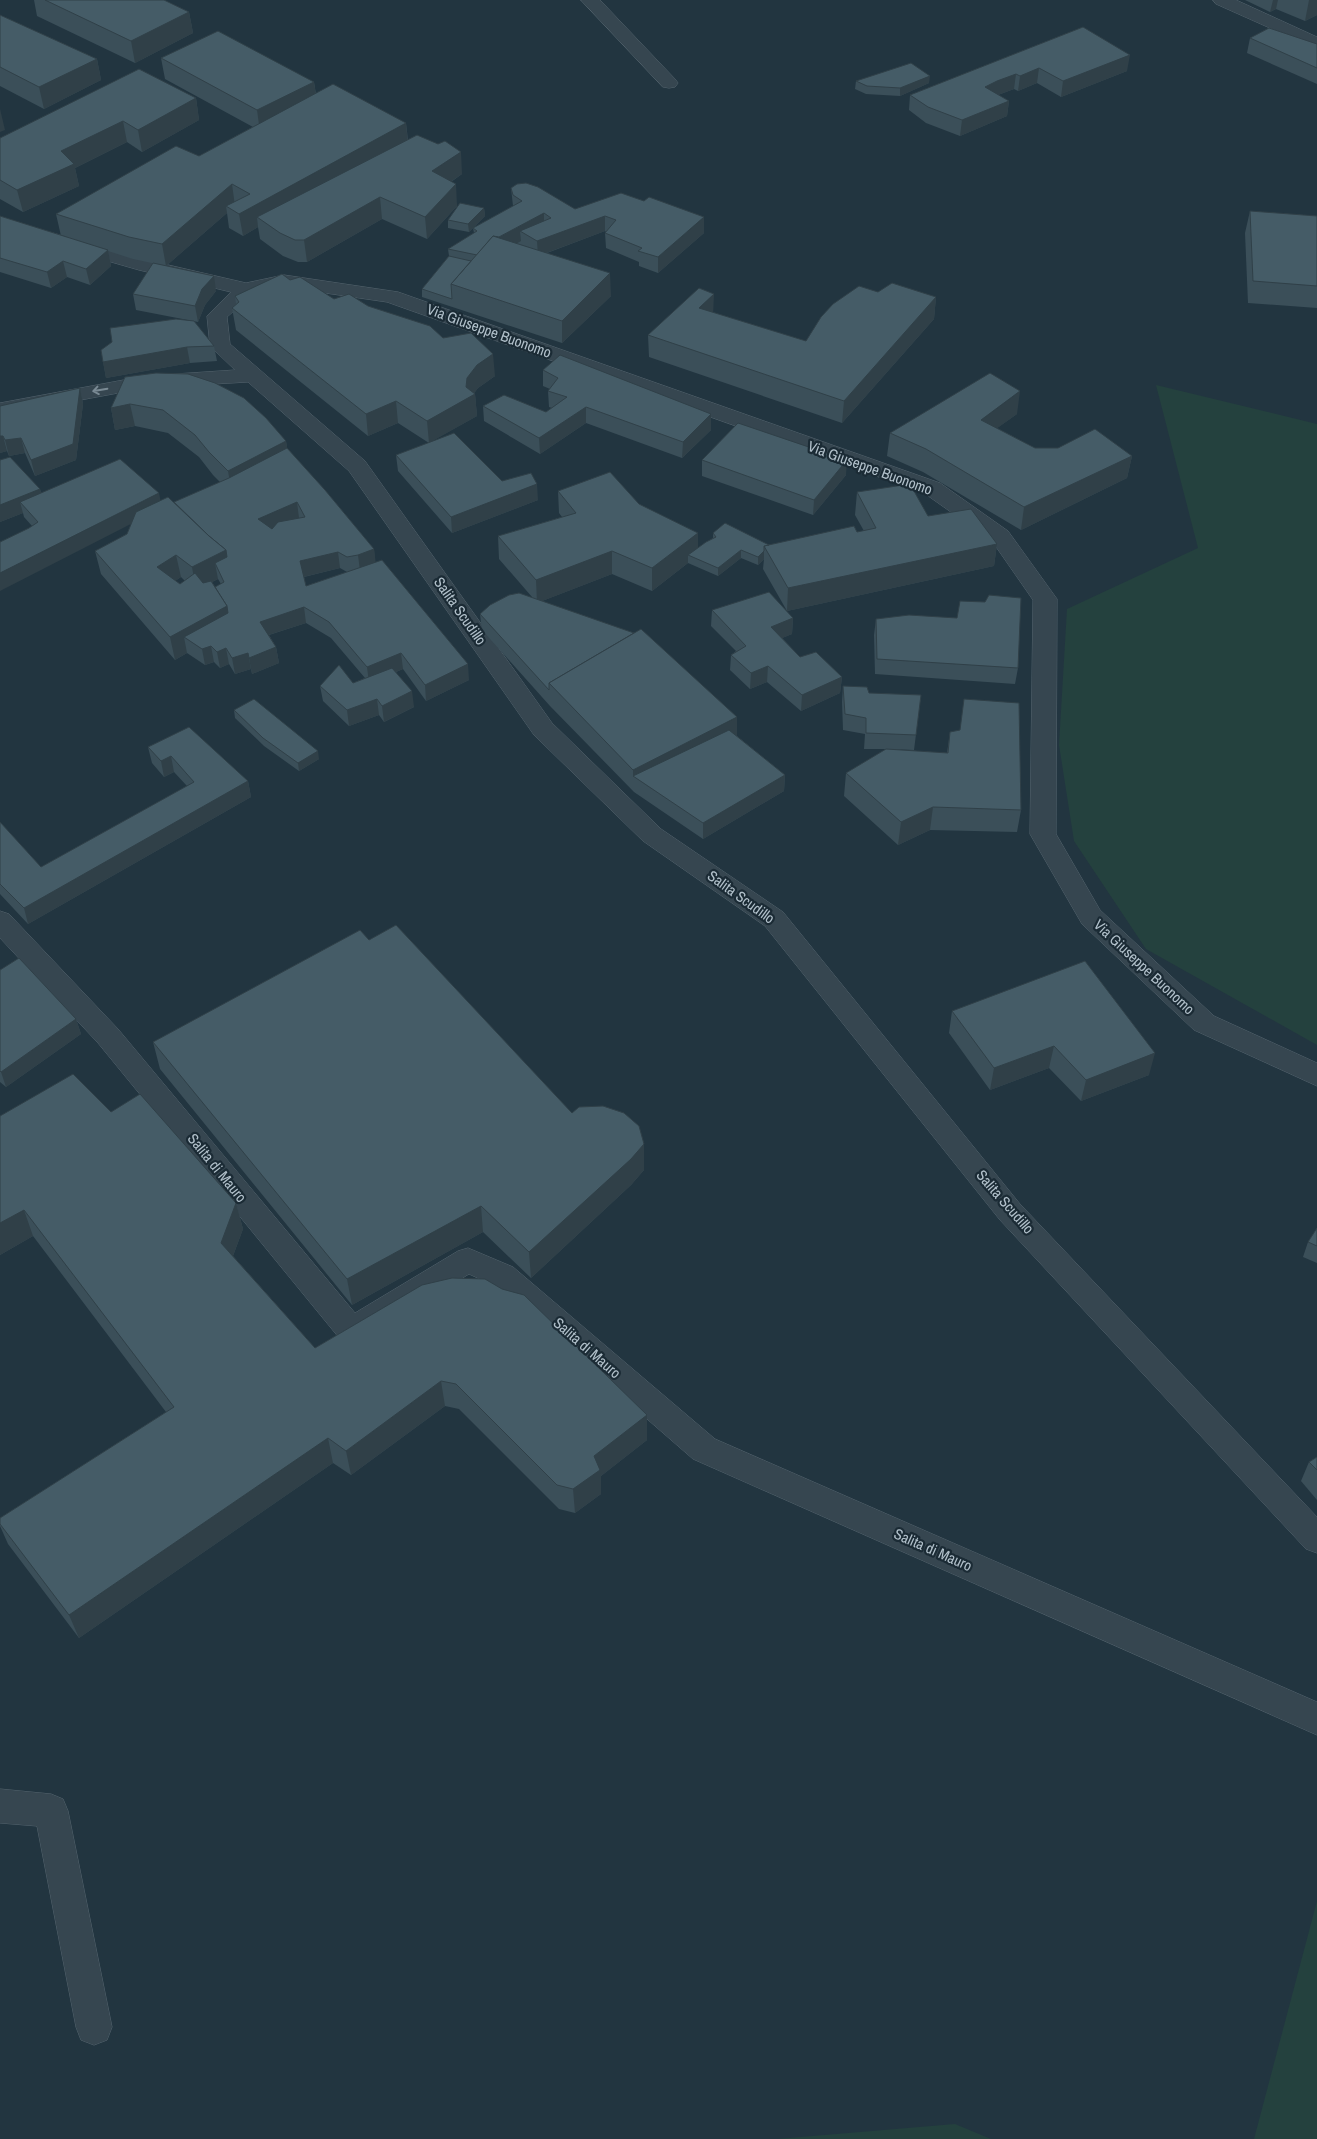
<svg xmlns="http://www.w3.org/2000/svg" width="1317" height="2139" viewBox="0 0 1317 2139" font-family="'Archivo Narrow',sans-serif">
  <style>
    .green { fill: #24413e }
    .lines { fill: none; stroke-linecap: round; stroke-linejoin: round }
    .lane-casing { stroke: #54646e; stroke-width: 1 }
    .street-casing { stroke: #54646e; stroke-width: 1 }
    .lane { fill: #364650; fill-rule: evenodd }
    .street { fill: #364650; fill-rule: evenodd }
    .wall { fill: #3b4f59; fill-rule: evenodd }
    .shaded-wall { fill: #304048 }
    .building { fill: #455c67; stroke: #304048; fill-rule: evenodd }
    .oneway { stroke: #7a8a94 }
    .labels { text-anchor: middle; stroke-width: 4.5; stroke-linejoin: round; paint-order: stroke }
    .street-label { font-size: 15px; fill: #b2c1cb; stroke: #1b2b35 }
  </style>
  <rect width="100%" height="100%" fill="#223540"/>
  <g class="green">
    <polygon points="1156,385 1317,424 1317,1045 1146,949 1074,841 1059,745 1067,609 1198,548"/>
    <polygon points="1317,1901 1317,2139 1254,2139"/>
    <polygon points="955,2124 991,2139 777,2139"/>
  </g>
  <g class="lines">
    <g class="lane-casing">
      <g id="lane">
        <polygon points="581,0 600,0 675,79 678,83 675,87 669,88 663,87"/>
        <polygon points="0,1789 51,1794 63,1799 68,1811 112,2027 107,2040 94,2045 81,2040 76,2027 37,1826 0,1823"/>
      </g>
    </g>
    <g class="street-casing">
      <g id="street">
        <polygon points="1213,0 1236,0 1317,37 1317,49 1216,4"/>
        <polygon points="0,218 151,261 246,283 284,275 398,292 940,483 1008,531 1057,599 1056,834 1100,910 1214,1016 1317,1063 1317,1086 1194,1030 1082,924 1030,834 1033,600 992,541 924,493 387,302 284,287 253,294 227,317 230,344 365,461 552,723 661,829 783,912 1020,1204 1317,1517 1317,1553 1306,1549 1000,1220 765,926 643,841 534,735 349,471 248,382 145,388 0,415 0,403 145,376 235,370 210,346 207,316 231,292 139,270 0,230"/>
        <polygon points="0,911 9,914 118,1029 355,1313 458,1251 468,1248 513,1267 715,1439 1317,1702 1317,1735 693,1459 493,1285 469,1274 362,1339 351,1343 340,1339 98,1043 0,938"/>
      </g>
    </g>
    <use href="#lane" class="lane"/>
    <use href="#street" class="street"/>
  </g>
  <g class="wall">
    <polygon points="34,0 164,0 189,12 193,33 135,63 37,16"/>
    <polygon points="1245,0 1317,0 1317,15 1305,21 1276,9 1270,12"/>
    <polygon points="0,15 97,59 101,80 44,109 0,86"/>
    <polygon points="1083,27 1127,71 1061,97 1037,83 1018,91 1014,89 998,95 1009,101 1007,116 960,136 926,123 909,110 910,95"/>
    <polygon points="1250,38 1317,44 1317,84 1247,53"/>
    <polygon points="161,58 314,82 316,94 406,123 408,140 462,174 451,182 457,206 427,239 382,219 307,262 298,262 283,256 260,239 258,227 243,236 229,228 227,213 166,266 133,259 108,251 111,266 90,285 67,277 51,288 0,272 0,216 61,236 56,214 199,156 253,127 165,79"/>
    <polygon points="856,81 929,83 900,96 866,94 855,89"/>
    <polygon points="196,98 199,120 142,152 127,142 75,168 79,186 23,212 0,199 0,138"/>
    <polygon points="511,188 575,209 704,233 658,273 639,266 639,262 606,248 605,233 606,232 605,231 547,253 611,296 562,343 422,297 422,289 449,256 448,249 474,233 473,228 513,206"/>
    <polygon points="484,208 485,216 469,232 448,228 448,220"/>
    <polygon points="1250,211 1317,216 1317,308 1248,303 1245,233"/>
    <polygon points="290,280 334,299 368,306 443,338 495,376 478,388 474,393 475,394 477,416 430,442 538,500 452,533 398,471 396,455 429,443 398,423 368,436 236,330 232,308 236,304 235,296"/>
    <polygon points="216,291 205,305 198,322 136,310 133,294"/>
    <polygon points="878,292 936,297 934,319 842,423 649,357 648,335 714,313 806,341"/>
    <polygon points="214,346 217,361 190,363 106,378 101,350"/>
    <polygon points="543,370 711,430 682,458 586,423 540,454 484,421 483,406 546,412 552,408 549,407 548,391 550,389 543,386"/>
    <path d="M 125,377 L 286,441 L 287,448 L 374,549 L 375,562 L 469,680 L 426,701 L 403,669 L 396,672 L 414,707 L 384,722 L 379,715 L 349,726 L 323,701 L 320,686 L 353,683 L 365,678 L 331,638 L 306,623 L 269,635 L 276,647 L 279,663 L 252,674 L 251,669 L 235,674 L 229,664 L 220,668 L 214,662 L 205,665 L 187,653 L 175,660 L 101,574 L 95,551 L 127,534 L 131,524 L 29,528 L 32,526 L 24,517 L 23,513 L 0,522 L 0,460 L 40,489 L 41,493 L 174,502 L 220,482 L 213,475 L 199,457 L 168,433 L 135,426 L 115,430 L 111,408 ZM 340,568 L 347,572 L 306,586 L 304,577 ZM 181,577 L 185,581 L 180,584 L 175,581 ZM 218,579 L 221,584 L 215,587 L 212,582 Z"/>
    <polygon points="80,388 83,404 76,460 35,476 25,453 9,456 7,451 0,453 0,406"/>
    <polygon points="1017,414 997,428 1035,448 1132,456 1127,478 1021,530 923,472 887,456 890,433"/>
    <polygon points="702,460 846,475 813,515 702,476"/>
    <polygon points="558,491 639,504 698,548 713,538 713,533 769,545 864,531 855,515 857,492 928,516 997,544 994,566 787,611 763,569 764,559 758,565 741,558 718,576 688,563 652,591 612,574 542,601 737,736 785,775 784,791 703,839 634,792 550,706 482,630 480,614 532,597 499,559 498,536 562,517 559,513"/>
    <polygon points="712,610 793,618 792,634 782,638 800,657 842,677 840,693 801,711 767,682 750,689 730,670 731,655 736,651 711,626"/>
    <polygon points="876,619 1018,668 1015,684 875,674 874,635"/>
    <polygon points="843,686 869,693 921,695 914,750 888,749 947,753 950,732 1021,810 1017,832 930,830 898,845 844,796 846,773 886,749 864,749 865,734 843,730 842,702"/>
    <polygon points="234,710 319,759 299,771 264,746 235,718"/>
    <polygon points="148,747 248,781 251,797 28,924 0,894 0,822 41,867 187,786 174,772 164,777 152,763"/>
    <polygon points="369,940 572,1113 644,1170 631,1185 531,1278 483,1232 352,1305 160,1069 153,1042"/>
    <polygon points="0,970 76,1019 81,1034 6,1087 0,1082"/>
    <polygon points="952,1011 1149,1075 1081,1101 1049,1068 990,1090 949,1033"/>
    <polygon points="111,1112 236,1203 243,1229 233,1256 315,1348 422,1285 647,1440 601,1476 601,1494 575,1513 559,1509 459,1409 445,1406 351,1475 333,1463 79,1638 8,1544 0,1526 0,1518 166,1412 33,1236 0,1255 0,1116"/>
    <polygon points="1317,1228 1317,1263 1303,1257 1308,1242"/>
    <polygon points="1317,1457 1317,1500 1301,1481 1309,1462"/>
  </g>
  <g class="shaded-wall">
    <polygon points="1273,0 1278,0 1276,9 1270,12"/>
    <polygon points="1309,0 1317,0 1317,15 1305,21"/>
    <polygon points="189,12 193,33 135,63 131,41"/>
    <polygon points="1130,55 1127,71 1061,97 1063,81"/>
    <polygon points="97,59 101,80 44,109 39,87"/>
    <polygon points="1039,68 1037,83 1018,91 1020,76"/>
    <polygon points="1016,74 1014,89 995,96 985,87 997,81"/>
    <polygon points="930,76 929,83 900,96 900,88"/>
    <polygon points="314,82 317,103 260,132 257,110"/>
    <polygon points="196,98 199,120 142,152 138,130"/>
    <polygon points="1009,101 1007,116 960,136 962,120"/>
    <polygon points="0,109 5,130 0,132"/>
    <polygon points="123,121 127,142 75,168 79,186 23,212 17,190 61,151"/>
    <polygon points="406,123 408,145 257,217 258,227 243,236 239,214"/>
    <polygon points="461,152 462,174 434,193 432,171"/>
    <polygon points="232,184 235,206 226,206 227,213 166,266 162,244"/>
    <polygon points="456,184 457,206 427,239 425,217"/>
    <polygon points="380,197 382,219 307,262 304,240"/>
    <polygon points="484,208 485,216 469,232 468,224"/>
    <polygon points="544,213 544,229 520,231 521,241 495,256 494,240"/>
    <polygon points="605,216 605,231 538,256 537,241"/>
    <polygon points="704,217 704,233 658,273 658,257"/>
    <polygon points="108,250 111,266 90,285 86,269"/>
    <polygon points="63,261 67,277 51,288 47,272"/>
    <polygon points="610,273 611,296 562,343 562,321"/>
    <polygon points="214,276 216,291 205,305 198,322 195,306 202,289"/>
    <polygon points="714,294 713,316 699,308"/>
    <polygon points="936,297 934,319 842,423 844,401"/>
    <polygon points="187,347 190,363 106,378 103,362"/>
    <polygon points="493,354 495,376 478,388 473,395 475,394 477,416 429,443 427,421 466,387 467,378 477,365"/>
    <polygon points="80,388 83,404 76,460 35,476 31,460"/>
    <polygon points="1020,391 1017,414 978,442 981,420"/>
    <polygon points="396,401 398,423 368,436 366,414"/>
    <polygon points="130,404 135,426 115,430 111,408"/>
    <polygon points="586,407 586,423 540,454 539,438"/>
    <polygon points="711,414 711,430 682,458 683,442"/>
    <polygon points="0,436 3,436 7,451 0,453"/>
    <polygon points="21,438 25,453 9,456 5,440"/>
    <polygon points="286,441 290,464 232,494 228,471"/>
    <polygon points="1132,456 1127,478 1021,530 1024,507"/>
    <polygon points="847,460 846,475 813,515 814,500"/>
    <polygon points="537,484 538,500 452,533 451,517"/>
    <polygon points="40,489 44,505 20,502 23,513 0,522 0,505"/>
    <polygon points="159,493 162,508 0,591 0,573"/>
    <polygon points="297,502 299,518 261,535 258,519"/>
    <polygon points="698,533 698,555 688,555 688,563 652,591 652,568"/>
    <polygon points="997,544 994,566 787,611 788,588"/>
    <polygon points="374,549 376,565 360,571 358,555"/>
    <polygon points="226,550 230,572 215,563 218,579 196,590 192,567"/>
    <polygon points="741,550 741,558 718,576 718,568"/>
    <polygon points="612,551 612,574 537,603 536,580"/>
    <polygon points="764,551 764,559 758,565 758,557"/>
    <polygon points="338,552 340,568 303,577 300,561"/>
    <polygon points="176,555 181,577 162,590 157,567"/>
    <polygon points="227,606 231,629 184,637 187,653 175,660 170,637"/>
    <polygon points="304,607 306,623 262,637 260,622"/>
    <polygon points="793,618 792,634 770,643 771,627"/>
    <polygon points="211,646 214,662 205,665 202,649"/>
    <polygon points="276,647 279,663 252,674 249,658"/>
    <polygon points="226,648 229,664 220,668 217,652"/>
    <polygon points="248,653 251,669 235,674 232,658"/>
    <polygon points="401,653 403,669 369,683 367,667"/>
    <polygon points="468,664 469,680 426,701 425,685"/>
    <polygon points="768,666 767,682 750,689 751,673"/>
    <polygon points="842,677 840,693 801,711 802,695"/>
    <polygon points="412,691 414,707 384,722 382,706"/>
    <polygon points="377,699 379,715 349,726 347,710"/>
    <polygon points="737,717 737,740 633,776 633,770"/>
    <polygon points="318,751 319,759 299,771 298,763"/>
    <polygon points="171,756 174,772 164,777 161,761"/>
    <polygon points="785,775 784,791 703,839 703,823"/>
    <polygon points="248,781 251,797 28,924 24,908"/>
    <polygon points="933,807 930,830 898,845 901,822"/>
    <polygon points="76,1019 81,1034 6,1087 1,1072"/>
    <polygon points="1054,1046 1049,1068 990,1090 994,1068"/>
    <polygon points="1155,1053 1149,1075 1081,1101 1086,1080"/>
    <polygon points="644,1144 644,1170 631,1185 531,1278 529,1252"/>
    <polygon points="236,1203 243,1229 228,1269 221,1243"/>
    <polygon points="481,1206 483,1232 352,1305 347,1279"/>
    <polygon points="24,1210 33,1236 0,1255 0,1223"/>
    <polygon points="441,1381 445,1406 351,1475 346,1451"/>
    <polygon points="647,1415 647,1440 601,1476 601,1494 575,1513 573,1489 594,1456"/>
    <polygon points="328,1438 333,1463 79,1638 69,1615"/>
  </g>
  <g class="building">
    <polygon points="45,0 164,0 189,12 131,41"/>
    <polygon points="0,15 97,59 39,87 0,67"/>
    <polygon points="1083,27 1130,55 1063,81 1039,68 1020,76 1016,74 997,81 985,87 1009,101 962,120 928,107 910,95"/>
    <polygon points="1269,28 1317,44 1317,68 1250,38"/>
    <polygon points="218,31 314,82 257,110 161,58"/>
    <polygon points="911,63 930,76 900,88 867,86 856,81"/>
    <polygon points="139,69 196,98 138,130 123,121 61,151 74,164 17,190 0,180 0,138"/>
    <polygon points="333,84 406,123 239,214 226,206 250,194 232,184 162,244 129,237 56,214 176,146 199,156"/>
    <polygon points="417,135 438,144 445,141 461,152 432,171 456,184 425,217 380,197 304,240 295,240 280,233 257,217"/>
    <polygon points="526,183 538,187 575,209 621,193 644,201 649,197 704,217 658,257 638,251 642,248 605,233 616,220 605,216 537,241 520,231 551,218 544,213 499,237 493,236 477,255 448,249 477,231 473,228 522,201 513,195 511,188 517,184"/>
    <polygon points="460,203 484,208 468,224 448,220"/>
    <polygon points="1250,211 1317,216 1317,286 1253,281"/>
    <polygon points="0,216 108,250 86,269 63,261 47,272 0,258"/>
    <polygon points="493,236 610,273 562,321 451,284"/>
    <polygon points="449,256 471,261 451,284 452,299 422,289"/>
    <polygon points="153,263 214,276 202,289 195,306 133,294"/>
    <polygon points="282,274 290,280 300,277 334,299 349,294 368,306 430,326 443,338 471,333 493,354 477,365 467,378 466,387 475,394 427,421 396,401 366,414 232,308 239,302 235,296"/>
    <polygon points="892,283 936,297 844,401 648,335 699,288 714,294 699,308 806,341 821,317 833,304 859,286 878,292"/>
    <polygon points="176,319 194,321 214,346 187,347 103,362 101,350 112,342 110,328"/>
    <polygon points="560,355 711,414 683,442 586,407 539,438 483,406 504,395 546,412 567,397 548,391 558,378 543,370"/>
    <polygon points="156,373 188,374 215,383 244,398 266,418 286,441 228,471 209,452 195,435 163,410 130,404 111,408 125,377"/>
    <polygon points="990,373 1020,391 981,420 1035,448 1058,448 1095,429 1132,456 1024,507 926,449 890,433"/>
    <polygon points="80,388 73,444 31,460 21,438 5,440 3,436 0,436 0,406"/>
    <polygon points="738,423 847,460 814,500 702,460"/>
    <polygon points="454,433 502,481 531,473 537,484 451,517 396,455"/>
    <path d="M 287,448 L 325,490 L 374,549 L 358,555 L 347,557 L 338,552 L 300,561 L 306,586 L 382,560 L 468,664 L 425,685 L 401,653 L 367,667 L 329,622 L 304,607 L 260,622 L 276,647 L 249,658 L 248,653 L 232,658 L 226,648 L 217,652 L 211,646 L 202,649 L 184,637 L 228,613 L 227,606 L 215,587 L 224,582 L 215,563 L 227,557 L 226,550 L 209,536 L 174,502 L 229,478 ZM 297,502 L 305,517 L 278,522 L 272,529 L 258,519 Z"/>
    <polygon points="10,457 40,489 0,505 0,460"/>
    <polygon points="120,459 159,493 0,573 0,542 29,528 38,522 20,502"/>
    <polygon points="610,472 639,504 698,533 652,568 612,551 536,580 498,536 576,513 558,491"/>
    <polygon points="910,484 928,516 971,509 997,544 788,588 764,546 854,526 857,532 876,528 857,492"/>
    <polygon points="168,497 209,536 226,550 192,567 176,555 157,567 180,584 195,573 203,583 211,581 227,606 170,637 95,551 127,534 136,512"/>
    <polygon points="725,523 769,545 764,546 764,551 758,557 741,550 718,568 688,555 706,542 716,537 713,533"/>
    <polygon points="769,592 793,618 771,627 800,657 816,652 842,677 802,695 768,666 751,673 731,655 746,646 712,610"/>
    <polygon points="519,593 634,633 549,683 549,690 480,614 490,605 509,595"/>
    <polygon points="989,595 1021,598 1018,668 877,659 876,619 909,615 957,618 960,601 985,602"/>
    <polygon points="641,629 737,717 633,770 549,683"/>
    <polygon points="339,665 353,683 392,668 412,691 382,706 377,699 347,710 320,686"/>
    <polygon points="843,686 867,687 869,693 921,695 916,735 866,733 866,718 845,714"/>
    <polygon points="254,699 318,751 298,763 263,738 234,710"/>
    <polygon points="964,699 1019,703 1021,810 933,807 901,822 846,773 886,749 948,753 950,732 960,730"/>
    <polygon points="189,727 248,781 24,908 0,884 0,822 41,867 194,782 171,756 161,761 148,747"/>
    <polygon points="729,730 785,775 703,823 633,776"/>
    <polygon points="396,925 572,1113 579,1107 603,1106 624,1113 639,1126 644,1144 631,1159 529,1252 481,1206 347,1279 153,1042 360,930 369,940"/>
    <polygon points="19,958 76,1019 1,1072 0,1071 0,970"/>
    <polygon points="1085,961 1155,1053 1086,1080 1054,1046 994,1068 952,1011"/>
    <polygon points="73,1074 111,1112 140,1094 236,1203 221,1243 315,1348 422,1285 452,1278 485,1279 502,1289 524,1295 647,1415 594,1456 600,1470 573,1489 557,1485 456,1384 441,1381 346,1451 328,1438 69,1615 0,1524 0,1518 174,1407 24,1210 0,1223 0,1116"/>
    <polygon points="1317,1228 1317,1246 1308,1242"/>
    <polygon points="1317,1457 1317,1470 1309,1462"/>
  </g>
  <defs><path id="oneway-shaft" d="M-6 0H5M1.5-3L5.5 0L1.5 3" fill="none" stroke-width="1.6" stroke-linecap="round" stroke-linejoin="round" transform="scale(1.25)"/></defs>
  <use class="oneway" href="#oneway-shaft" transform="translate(100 390) rotate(170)"/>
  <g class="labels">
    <g class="street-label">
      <text transform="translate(489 331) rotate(20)" y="5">Via Giuseppe Buonomo</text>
      <text transform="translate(870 468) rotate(20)" y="5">Via Giuseppe Buonomo</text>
      <text transform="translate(460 611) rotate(55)" y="5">Salita Scudillo</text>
      <text transform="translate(741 897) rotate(36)" y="5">Salita Scudillo</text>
      <text transform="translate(1144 967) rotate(43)" y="5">Via Giuseppe Buonomo</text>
      <text transform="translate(217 1168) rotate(51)" y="5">Salita di Mauro</text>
      <text transform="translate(1005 1202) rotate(49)" y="5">Salita Scudillo</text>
      <text transform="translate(587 1348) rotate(41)" y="5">Salita di Mauro</text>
      <text transform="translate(933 1550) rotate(24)" y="5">Salita di Mauro</text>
    </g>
  </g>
</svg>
